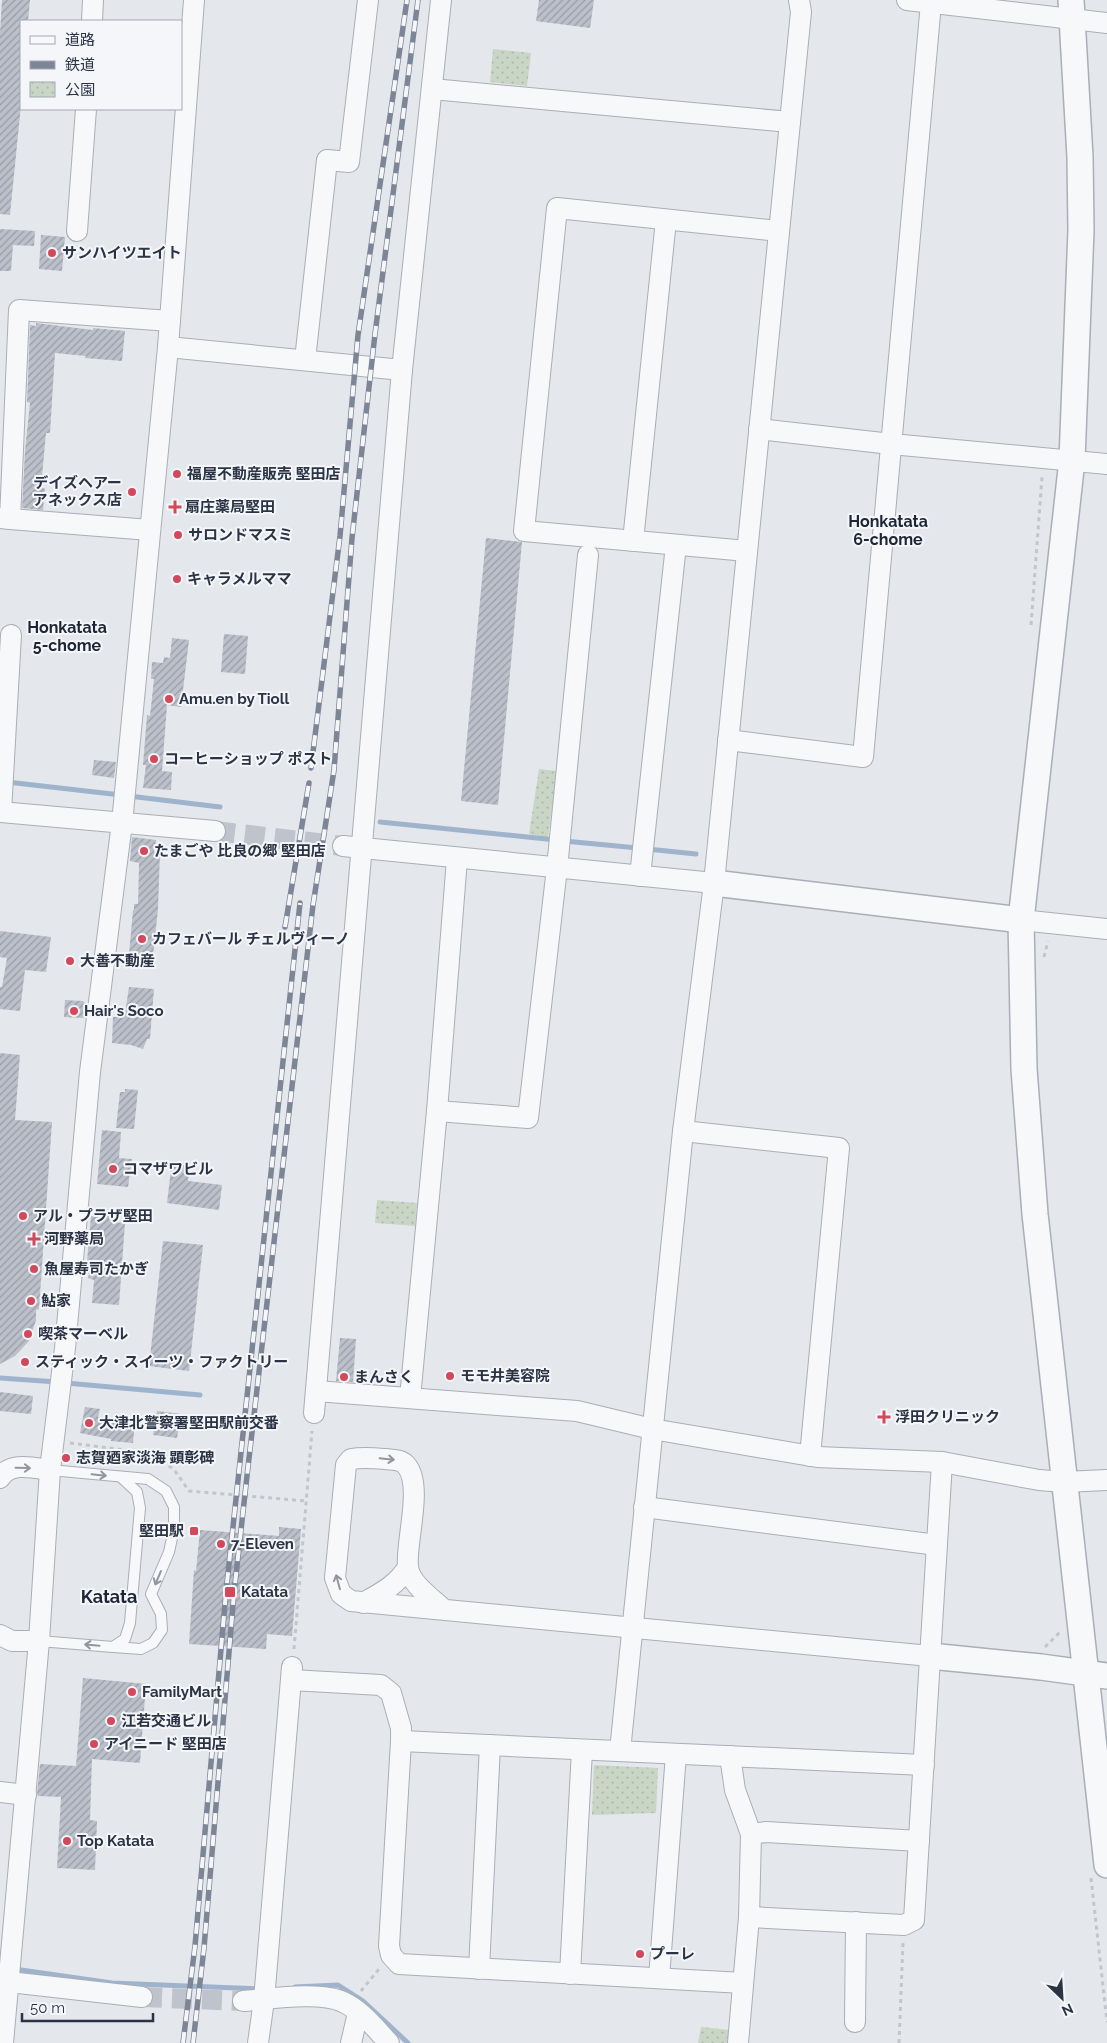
<svg xmlns="http://www.w3.org/2000/svg" width="1107" height="2043" viewBox="0 0 1107 2043" font-family="Raleway,'Noto Sans JP',sans-serif">
  <style>
    .park { fill: url(#park-dots) }
    .lines { fill: none; stroke-linecap: round; stroke-linejoin: round }
    .stream { stroke: #9fb4cc; stroke-width: 5 }
    .building { fill: url(#building-hatch) }
    .minor-tunnel { stroke: #bfc3cb; stroke-width: 20; stroke-dasharray: 20 10; stroke-linecap: butt }
    .service-casing { stroke: #a9aeb7; stroke-width: 12 }
    .minor-casing { stroke: #a9aeb7; stroke-width: 22 }
    .tertiary-casing { stroke: #a9aeb7; stroke-width: 28 }
    .path { stroke: #c2c5cb; stroke-width: 3; stroke-dasharray: 4 4; stroke-linecap: butt }
    .service { stroke: #f7f8fa; stroke-width: 10 }
    .minor { stroke: #f7f8fa; stroke-width: 20 }
    .tertiary { stroke: #f7f8fa; stroke-width: 25 }
    .rail-casing { stroke: #7d8696; stroke-width: 5.5 }
    .rail { stroke: #f4f6f9; stroke-width: 4; stroke-dasharray: 11; stroke-linecap: butt }
    .oneway { stroke: #9196a0 }
    .poi-dot { fill: #d1495b; stroke: #f4f6f9; stroke-width: 2 }
    .labels { text-anchor: middle; stroke-width: 4; stroke-linejoin: round; paint-order: stroke }
    .poi-label { font-size: 15px; font-weight: bold; fill: #2b3445; stroke: #f4f6f9; text-anchor: start }
    .neighbourhood-label { font-size: 16px; font-weight: bold; fill: #1d2536; stroke: #f4f6f9 }
    .quarter-label { font-size: 18px; font-weight: bold; fill: #1d2536; stroke: #f4f6f9 }
  </style>
  <defs>
    <pattern id="park-dots" width="8" height="8" patternUnits="userSpaceOnUse" patternTransform="scale(1.25)"><rect width="8" height="8" fill="#c9d6c5"/><path d="M2 2h.1M6 6h.1" fill="none" stroke="#adb8ab" stroke-width="1.8" stroke-linecap="round"/></pattern>
    <pattern id="building-hatch" width="6" height="6" patternUnits="userSpaceOnUse" patternTransform="scale(1.25)"><rect width="6" height="6" fill="#bbc0ca"/><path d="M-1 1l2-2M0 6l6-6M5 7l2-2" fill="none" stroke="#989da6"/></pattern>
  </defs>
  <rect width="100%" height="100%" fill="#e4e7ec"/>
  <g class="park">
    <polygon points="493,49 531,53 527,86 490,82"/>
    <polygon points="539,769 557,771 548,838 529,834"/>
    <polygon points="377,1200 417,1203 415,1226 375,1223"/>
    <polygon points="594,1765 658,1768 656,1813 592,1815"/>
    <polygon points="701,2027 730,2030 728,2043 698,2043"/>
  </g>
  <g class="lines">
    <g class="stream">
      <polyline points="7,782 121,795"/>
      <polyline points="129,796 220,807"/>
      <polyline points="380,822 556,840"/>
      <polyline points="564,841 638,848"/>
      <polyline points="647,849 696,854"/>
      <polyline points="0,1378 57,1382"/>
      <polyline points="66,1383 200,1395"/>
      <polyline points="14,1969 112,1983 262,1989"/>
      <polyline points="295,1987 338,1985 363,2001 408,2043"/>
    </g>
  </g>
  <g class="building">
    <polygon points="2,0 30,0 28,21 21,21 21,105 10,215 0,214 0,33"/>
    <polygon points="539,0 594,0 590,28 536,21"/>
    <polygon points="0,229 35,231 34,246 13,245 11,271 0,271"/>
    <polygon points="41,235 65,237 62,271 39,269"/>
    <polygon points="36,323 93,330 93,328 125,331 122,361 85,358 86,356 55,353 50,433 46,433 41,487 45,489 43,510 22,508 25,451 30,403 27,402 30,325 36,326"/>
    <polygon points="486,538 522,542 498,805 461,801"/>
    <polygon points="224,634 248,636 245,674 221,672"/>
    <polygon points="172,638 189,640 181,707 167,705 162,771 172,772 171,790 143,788 146,765 143,765 147,715 150,716 154,679 151,679 152,662 163,663 164,657 170,658"/>
    <polygon points="94,760 116,762 114,778 92,775"/>
    <polygon points="132,837 156,840 154,852 160,852 158,909 153,956 129,954 133,910 134,910 134,904 138,904 139,863 130,861"/>
    <polygon points="0,931 51,937 46,972 25,970 20,1011 0,1009 0,987 2,987 7,958 0,957"/>
    <polygon points="129,987 154,989 150,1039 147,1039 143,1049 131,1045 112,1043 113,1017 120,1017 121,1013 125,1014"/>
    <polygon points="65,1000 83,1001 87,1006 85,1018 64,1017"/>
    <polygon points="0,1053 20,1055 15,1120 52,1122 39,1309 36,1310 36,1320 29,1341 15,1356 0,1364"/>
    <polygon points="125,1089 138,1090 134,1129 116,1128 120,1092 125,1092"/>
    <polygon points="102,1130 121,1132 119,1158 132,1159 128,1187 97,1184"/>
    <polygon points="172,1161 190,1163 188,1181 222,1185 219,1210 167,1203"/>
    <polygon points="93,1214 114,1216 113,1222 125,1223 119,1305 92,1303 94,1280 88,1278 89,1274 86,1273 91,1216 93,1216"/>
    <polygon points="163,1241 203,1245 189,1371 149,1366"/>
    <polygon points="340,1338 356,1339 353,1382 336,1381"/>
    <polygon points="0,1392 33,1396 31,1414 0,1411"/>
    <polygon points="85,1407 100,1409 98,1417 135,1421 133,1443 111,1441 111,1439 80,1433"/>
    <polygon points="157,1411 181,1414 177,1438 153,1435"/>
    <polygon points="279,1527 301,1529 292,1636 267,1634 266,1649 189,1644 194,1570 196,1571 200,1530 279,1536"/>
    <polygon points="83,1678 146,1684 140,1763 92,1759 90,1820 97,1821 95,1870 57,1868 61,1797 38,1796 37,1793 40,1764 76,1766"/>
  </g>
  <g class="lines">
    <g class="minor-tunnel">
      <polyline points="215,831 343,846"/>
      <polyline points="142,1997 243,2001"/>
    </g>
    <g class="service-casing">
      <g id="service">
        <polyline points="50,1470 148,1479 166,1491 174,1507 174,1529 169,1552 151,1594 161,1614 162,1630 153,1643 141,1649 113,1647"/>
        <polyline points="39,1641 113,1647 125,1639 130,1623 140,1508 137,1492 121,1477"/>
      </g>
    </g>
    <g class="minor-casing">
      <g id="minor">
        <polyline points="907,0 1107,23"/>
        <polyline points="92,21 93,0"/>
        <polyline points="432,89 790,122"/>
        <polyline points="77,231 86,109"/>
        <polyline points="168,347 402,370"/>
        <polyline points="305,360 327,160 349,162 368,0"/>
        <polyline points="759,429 891,444 1107,464"/>
        <polyline points="0,518 10,519 19,310 170,321"/>
        <polyline points="10,519 150,530"/>
        <polyline points="633,541 666,220"/>
        <polyline points="747,551 524,531 557,208 779,231"/>
        <polyline points="728,740 863,757 931,3"/>
        <polyline points="0,812 215,831"/>
        <polyline points="1,812 11,635"/>
        <polyline points="343,846 714,883"/>
        <polyline points="640,876 676,545"/>
        <polyline points="1021,920 1107,929"/>
        <polyline points="437,1111 528,1118 557,868 588,555"/>
        <polyline points="683,1131 839,1148 810,1456"/>
        <polyline points="316,1391 577,1411 652,1429 817,1457 942,1462 1039,1480 1064,1482 1107,1480"/>
        <polyline points="410,1398 437,1111 457,859"/>
        <polyline points="314,1413 402,370 441,0"/>
        <path d="M 0,1478 C 10,1461 34,1468 50,1470"/>
        <polyline points="644,1507 937,1545"/>
        <path d="M 363,1603 C 381,1593 397,1585 408,1567"/>
        <path d="M 444,1610 C 433,1599 410,1584 408,1567 C 405,1543 424,1485 406,1465 C 401,1459 392,1460 385,1459 C 373,1458 363,1457 351,1459 L 346,1465 L 335,1578 L 341,1594 L 351,1601 L 930,1656"/>
        <polyline points="0,1635 12,1641 39,1641"/>
        <polyline points="291,1680 381,1685 391,1693 401,1728 401,1741 389,1946 391,1955 399,1964 743,1983"/>
        <polyline points="401,1741 924,1765"/>
        <polyline points="620,1751 683,1131 714,883 801,12 799,0"/>
        <polyline points="730,1756 735,1790 751,1834"/>
        <polyline points="0,1792 26,1795"/>
        <polyline points="749,1917 904,1925 914,1920 942,1462"/>
        <polyline points="479,1969 490,1745"/>
        <polyline points="570,1974 582,1750"/>
        <polyline points="659,1978 676,1754"/>
        <polyline points="0,1981 142,1997"/>
        <path d="M 243,2001 C 270,1999 320,1991 343,2002 C 361,2010 376,2029 389,2043"/>
        <polyline points="855,2022 856,1922"/>
        <polyline points="3,2043 39,1641 50,1470 65,1348 90,1072 122,823 168,347 194,0"/>
        <polyline points="258,2043 264,2000 292,1667"/>
        <polyline points="351,2043 358,2013"/>
        <polyline points="738,2043 749,1917 751,1834 766,1832 919,1841"/>
      </g>
    </g>
    <g class="tertiary-casing">
      <g id="tertiary">
        <polyline points="1071,0 1080,157 1081,230 1072,460 1021,920 1024,1069 1035,1214 1107,1865"/>
        <polyline points="714,883 1021,920"/>
        <polyline points="930,1656 1041,1667 1107,1676"/>
      </g>
    </g>
    <g class="path">
      <polyline points="1031,625 1042,477"/>
      <polyline points="1044,957 1048,941"/>
      <polyline points="70,1443 156,1454 175,1471 189,1491 306,1501"/>
      <polyline points="1045,1647 1060,1632"/>
      <polyline points="294,1649 312,1431"/>
      <polyline points="1091,1878 1107,2022"/>
      <polyline points="361,1991 379,1969"/>
      <polyline points="899,2043 903,1943"/>
    </g>
    <use href="#service" class="service"/>
    <use href="#minor" class="minor"/>
    <use href="#tertiary" class="tertiary"/>
    <g class="rail-casing">
      <g id="rail">
        <polyline points="311,768 340,536 358,335 407,0"/>
        <polyline points="285,927 309,783"/>
        <polyline points="183,2043 195,1946 226,1592 300,903"/>
        <polyline points="193,2043 204,1948 234,1593 248,1467 313,905 334,770 352,538 375,334 418,0"/>
      </g>
    </g>
    <use href="#rail" class="rail"/>
  </g>
  <defs><path id="oneway-shaft" d="M-6 0H5M1.5-3L5.5 0L1.5 3" fill="none" stroke-width="1.6" stroke-linecap="round" stroke-linejoin="round" transform="scale(1.25)"/></defs>
  <g class="oneway">
    <use href="#oneway-shaft" transform="translate(387 1459) rotate(6)"/>
    <use href="#oneway-shaft" transform="translate(23 1468) rotate(1)"/>
    <use href="#oneway-shaft" transform="translate(99 1475) rotate(6)"/>
    <use href="#oneway-shaft" transform="translate(158 1578) rotate(113)"/>
    <use href="#oneway-shaft" transform="translate(338 1582) rotate(-105)"/>
    <use href="#oneway-shaft" transform="translate(92 1645) rotate(-175)"/>
  </g>
  <g class="poi-dot">
    <circle cx="52" cy="253" r="5"/>
    <circle cx="177" cy="474" r="5"/>
    <circle cx="132" cy="492" r="5"/>
    <path d="M172.5 499.5h5v5h5v5h-5v5h-5v-5h-5v-5h5z"/>
    <circle cx="178" cy="535" r="5"/>
    <circle cx="177" cy="579" r="5"/>
    <circle cx="169" cy="699" r="5"/>
    <circle cx="154" cy="759" r="5"/>
    <circle cx="144" cy="851" r="5"/>
    <circle cx="142" cy="939" r="5"/>
    <circle cx="70" cy="961" r="5"/>
    <circle cx="74" cy="1011" r="5"/>
    <circle cx="113" cy="1169" r="5"/>
    <circle cx="23" cy="1216" r="5"/>
    <path d="M31.5 1231.5h5v5h5v5h-5v5h-5v-5h-5v-5h5z"/>
    <circle cx="34" cy="1269" r="5"/>
    <circle cx="31" cy="1301" r="5"/>
    <circle cx="28" cy="1334" r="5"/>
    <circle cx="25" cy="1362" r="5"/>
    <circle cx="450" cy="1376" r="5"/>
    <circle cx="344" cy="1377" r="5"/>
    <path d="M881.5 1409.5h5v5h5v5h-5v5h-5v-5h-5v-5h5z"/>
    <circle cx="89" cy="1423" r="5"/>
    <circle cx="66" cy="1458" r="5"/>
    <rect x="189" y="1526" width="10" height="10" rx="2.5"/>
    <circle cx="221" cy="1544" r="5"/>
    <rect x="224" y="1586" width="12" height="12" rx="2.5"/>
    <circle cx="132" cy="1692" r="5"/>
    <circle cx="111" cy="1721" r="5"/>
    <circle cx="94" cy="1744" r="5"/>
    <circle cx="67" cy="1841" r="5"/>
    <circle cx="640" cy="1954" r="5"/>
  </g>
  <g class="labels">
    <g class="poi-label">
      <text x="62" y="258">サンハイツエイト</text>
      <text x="187" y="479">福屋不動産販売 堅田店</text>
      <text x="122" y="488" text-anchor="end">デイズヘアー<tspan x="122" dy="17">アネックス店</tspan></text>
      <text x="185" y="512">扇庄薬局堅田</text>
      <text x="188" y="540">サロンドマスミ</text>
      <text x="187" y="584">キャラメルママ</text>
      <text x="179" y="704">Amu.en by Tioll</text>
      <text x="164" y="764">コーヒーショップ ポスト</text>
      <text x="154" y="856">たまごや 比良の郷 堅田店</text>
      <text x="152" y="944">カフェバール チェルヴィーノ</text>
      <text x="80" y="966">大善不動産</text>
      <text x="84" y="1016">Hair's Soco</text>
      <text x="123" y="1174">コマザワビル</text>
      <text x="33" y="1221">アル・プラザ堅田</text>
      <text x="44" y="1244">河野薬局</text>
      <text x="44" y="1274">魚屋寿司たかぎ</text>
      <text x="41" y="1306">鮎家</text>
      <text x="38" y="1339">喫茶マーベル</text>
      <text x="35" y="1367">スティック・スイーツ・ファクトリー</text>
      <text x="460" y="1381">モモ井美容院</text>
      <text x="354" y="1382">まんさく</text>
      <text x="895" y="1422">浮田クリニック</text>
      <text x="99" y="1428">大津北警察署堅田駅前交番</text>
      <text x="76" y="1463">志賀廼家淡海 顕彰碑</text>
      <text x="184" y="1536" text-anchor="end">堅田駅</text>
      <text x="231" y="1549">7-Eleven</text>
      <text x="241" y="1597">Katata</text>
      <text x="142" y="1697">FamilyMart</text>
      <text x="121" y="1726">江若交通ビル</text>
      <text x="104" y="1749">アイニード 堅田店</text>
      <text x="77" y="1846">Top Katata</text>
      <text x="650" y="1959">プーレ</text>
    </g>
    <g class="neighbourhood-label">
      <text x="888" y="527">Honkatata<tspan x="888" dy="18">6-chome</tspan></text>
      <text x="67" y="633">Honkatata<tspan x="67" dy="18">5-chome</tspan></text>
    </g>
    <g class="quarter-label">
      <text x="109" y="1603">Katata</text>
    </g>
  </g>
  <rect x="20" y="20" width="162" height="90" fill="#f4f6f9" stroke="#a4a8b1"/>
  <rect x="30" y="36" width="25" height="8" fill="#f7f8fa" stroke="#a4a8b1"/>
  <text x="65" y="45" font-size="15" fill="#2b3445">道路</text>
  <rect x="30" y="61" width="25" height="8" fill="#7d8696" stroke="#a4a8b1"/>
  <text x="65" y="70" font-size="15" fill="#2b3445">鉄道</text>
  <rect x="30" y="82" width="25" height="15" fill="url(#park-dots)" stroke="#a4a8b1"/>
  <text x="65" y="95" font-size="15" fill="#2b3445">公園</text>
  <g transform="translate(1062 1998) rotate(155)" stroke="#f4f6f9" stroke-width="4" paint-order="stroke">
  <path d="M0-4L9 19L0 12L-9 19Z" fill="#2b3445"/>
  <text y="-8" font-size="14" font-weight="bold" text-anchor="middle" fill="#2b3445">N</text>
  </g>
  <path d="M22 2013v8h131v-8" fill="none" stroke="#2b3445" stroke-width="2.5"/>
  <text x="30" y="2013" font-size="15" fill="#2b3445" stroke="#f4f6f9" stroke-width="4" paint-order="stroke">50 m</text>
</svg>
